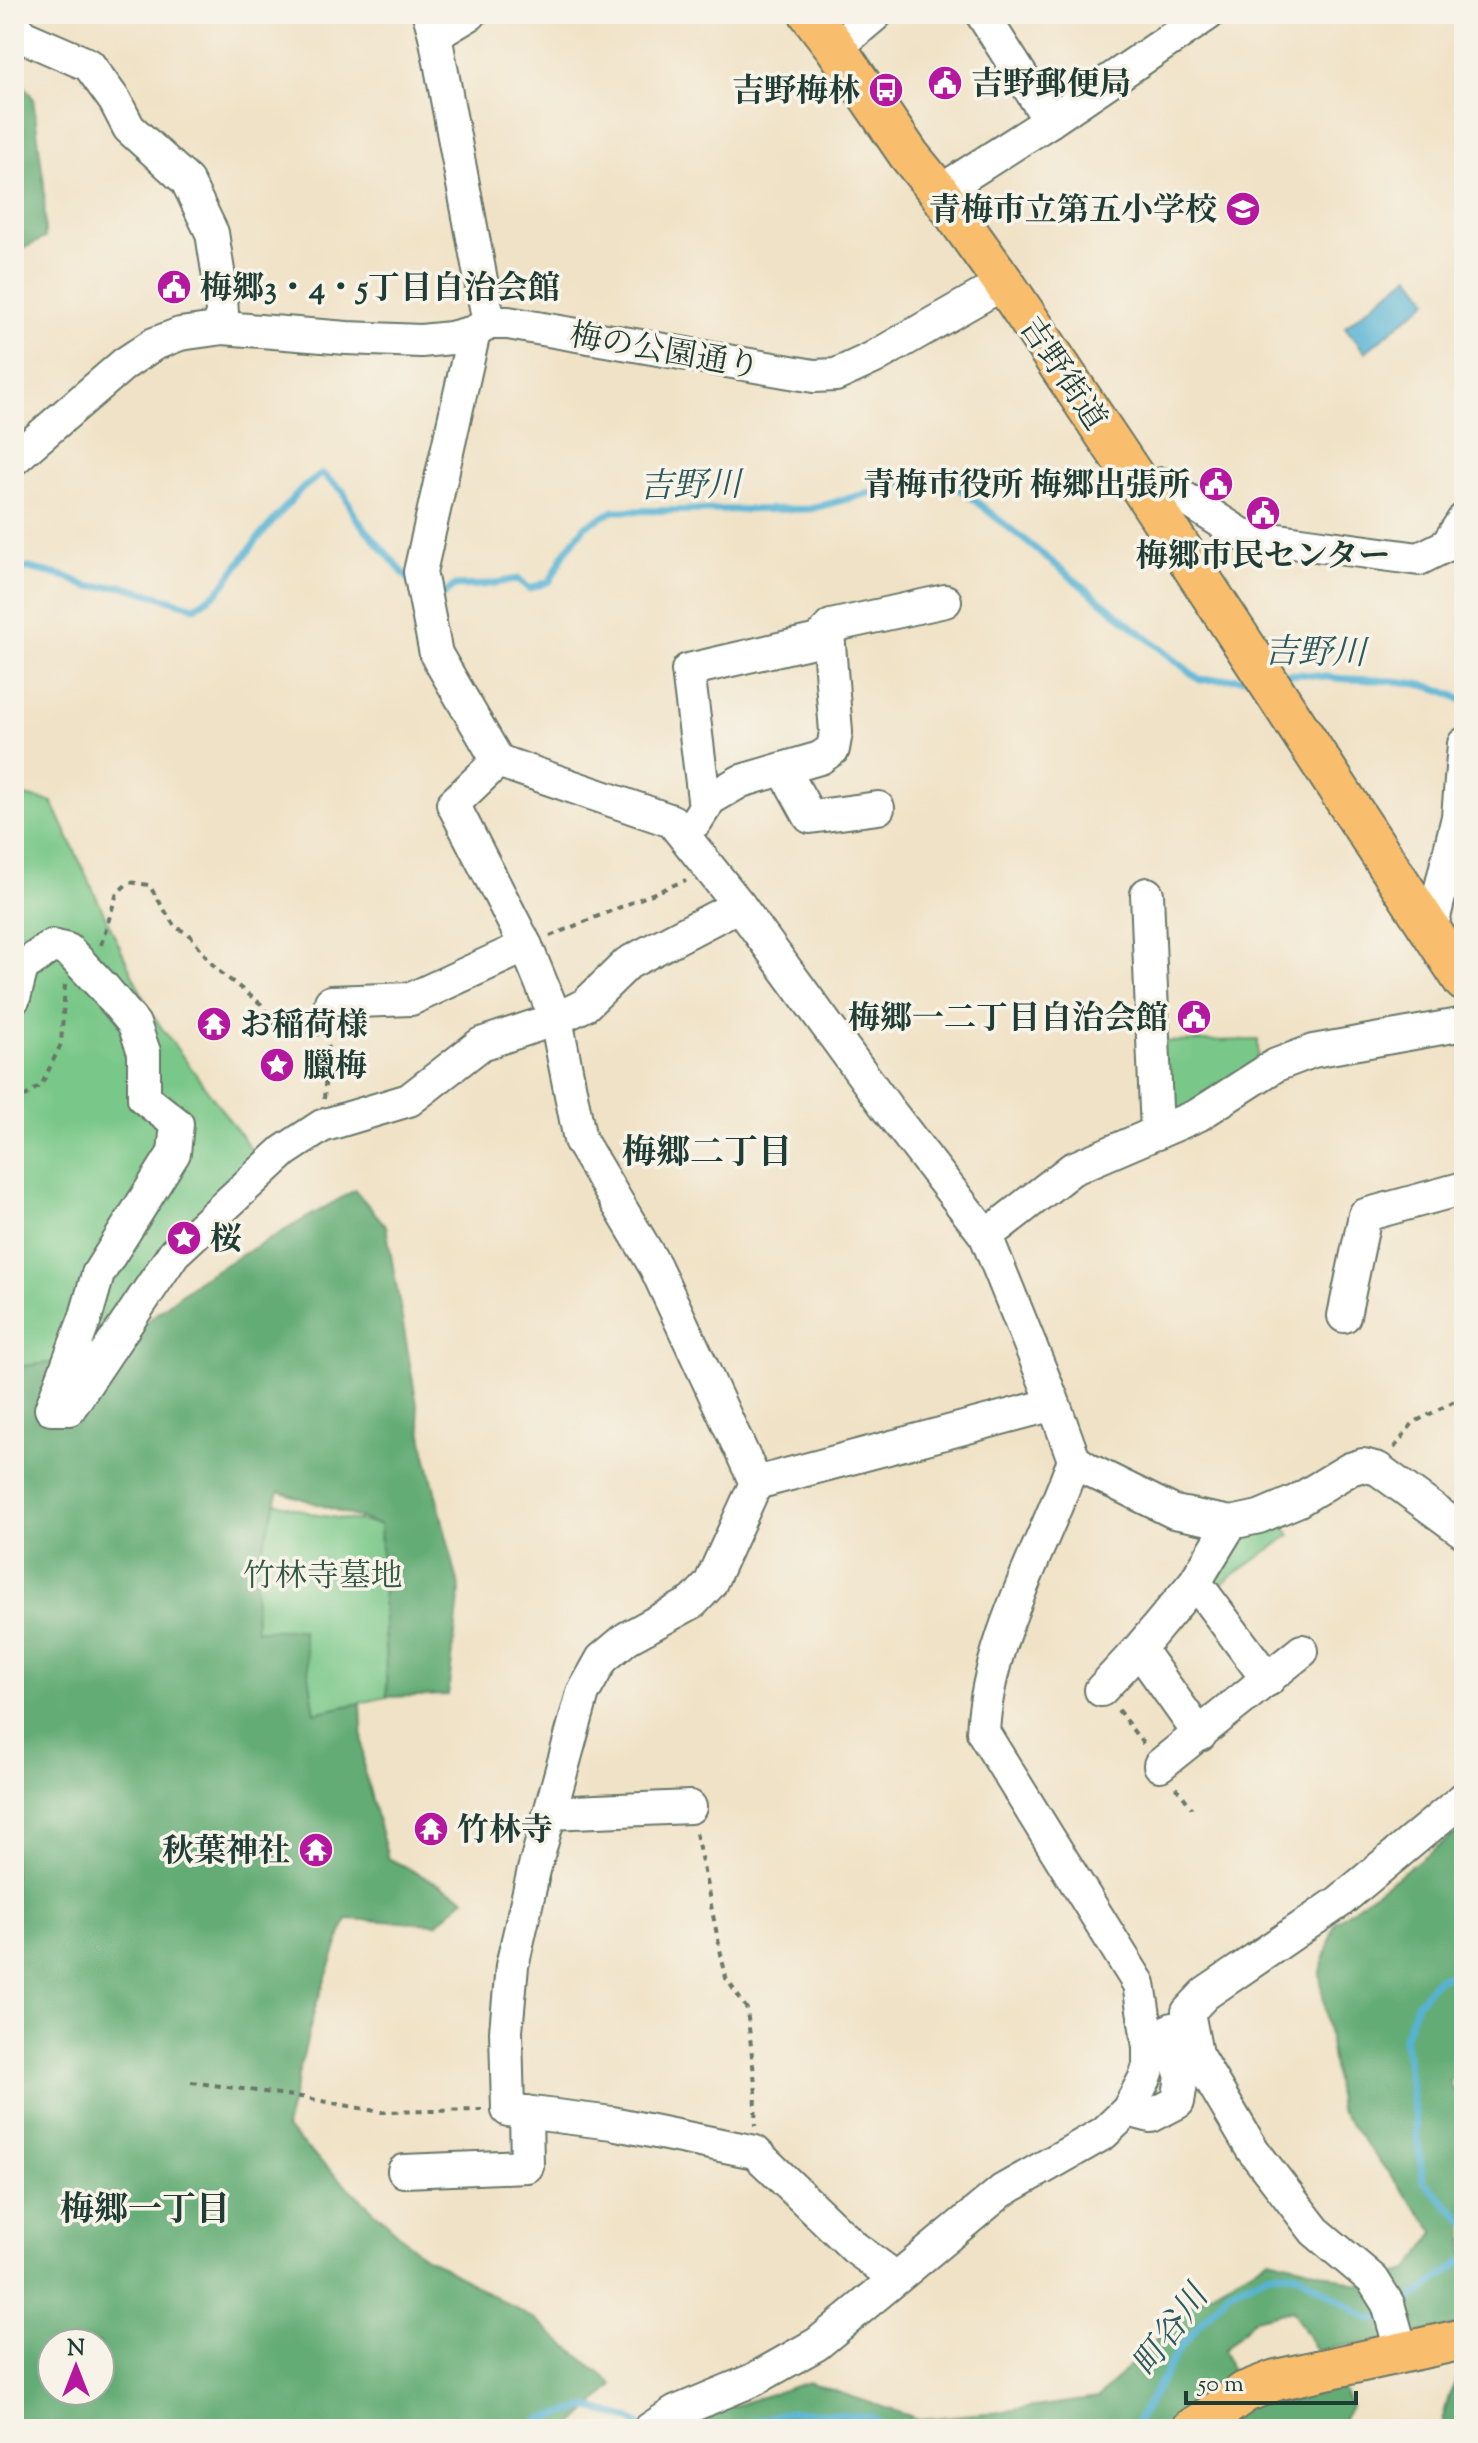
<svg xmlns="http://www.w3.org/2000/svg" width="1478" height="2443" viewBox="0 0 1478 2443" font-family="'Sorts Mill Goudy','Noto Serif JP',serif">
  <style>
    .green { fill: #7ac889; stroke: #4c825e; stroke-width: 2 }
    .forest { fill: #63ac75; stroke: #417454; stroke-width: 2; fill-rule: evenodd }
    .water { fill: #56b3d4; stroke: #3a7884; stroke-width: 2 }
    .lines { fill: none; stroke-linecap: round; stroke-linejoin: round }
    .stream { stroke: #56b3d4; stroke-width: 7 }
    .minor-casing { stroke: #687767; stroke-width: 36 }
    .major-casing { stroke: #687767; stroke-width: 44 }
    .path { stroke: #687767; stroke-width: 4; stroke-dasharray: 6 6; stroke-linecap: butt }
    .minor { stroke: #fff; stroke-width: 32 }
    .major { stroke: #f9be6d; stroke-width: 40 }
    .path-bridge { stroke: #687767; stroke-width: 4; stroke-dasharray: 6 6; stroke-linecap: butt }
    .labels { text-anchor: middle; stroke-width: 7; stroke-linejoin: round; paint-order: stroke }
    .poi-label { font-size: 32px; font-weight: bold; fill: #1f3d34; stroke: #f7f3e8; text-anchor: start }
    .street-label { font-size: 32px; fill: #1f3d34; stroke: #f7f3e8 }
    .park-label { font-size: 32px; fill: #315945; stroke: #f7f3e8 }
    .water-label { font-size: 34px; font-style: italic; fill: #2d5a5c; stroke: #f7f3e8 }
    .neighbourhood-label { font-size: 34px; font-weight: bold; fill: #1f3d34; stroke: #f7f3e8 }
  </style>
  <rect width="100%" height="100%" fill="#f7f3e8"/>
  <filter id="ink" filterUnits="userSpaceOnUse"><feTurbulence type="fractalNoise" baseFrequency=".0125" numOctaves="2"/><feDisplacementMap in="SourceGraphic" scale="16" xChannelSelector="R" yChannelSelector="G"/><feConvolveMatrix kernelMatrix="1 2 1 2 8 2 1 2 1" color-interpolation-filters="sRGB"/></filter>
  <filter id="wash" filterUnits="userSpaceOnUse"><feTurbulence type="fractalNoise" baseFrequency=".006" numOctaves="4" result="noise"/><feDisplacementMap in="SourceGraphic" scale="32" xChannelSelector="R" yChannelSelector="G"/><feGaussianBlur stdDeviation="1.8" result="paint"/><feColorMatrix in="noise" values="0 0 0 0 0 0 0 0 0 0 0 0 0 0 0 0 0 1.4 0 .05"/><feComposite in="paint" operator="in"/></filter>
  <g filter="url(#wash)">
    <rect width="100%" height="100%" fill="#f0e2c6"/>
    <g class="green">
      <polygon points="14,794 52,802 150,1012 258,1159 68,1400 14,1397"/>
      <polygon points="1258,1040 1258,1063 1170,1119 1160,1042"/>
      <polygon points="267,1500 317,1515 380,1524 387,1697 314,1713 302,1630 256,1630 255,1563"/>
      <polygon points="1281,1521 1290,1535 1215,1588 1205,1578 1236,1535"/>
    </g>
    <g class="forest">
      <polygon points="14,71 33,98 44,185 45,238 14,253"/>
      <path d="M 355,1190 L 386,1226 L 425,1451 L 460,1590 L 448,1695 L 387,1697 L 380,1525 L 279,1491 L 255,1574 L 256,1630 L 302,1630 L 315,1713 L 361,1703 L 364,1770 L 388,1858 L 465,1898 L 437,1924 L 347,1919 L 315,2008 L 285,2128 L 418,2252 L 535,2320 L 614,2385 L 569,2429 L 14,2429 L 14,1367 L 102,1357 L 200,1279 ZM 52,2343 L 100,2343 L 100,2391 L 52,2391 Z"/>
      <polygon points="1464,1827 1464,2074 1449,2080 1464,2110 1464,2325 1316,2351 1292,2310 1255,2319 1224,2350 1235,2381 1343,2390 1351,2407 1336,2429 677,2429 687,2421 808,2382 919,2419 998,2412 1098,2398 1189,2305 1269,2258 1306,2267 1359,2285 1408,2271 1435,2232 1339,2110 1320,1975 1335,1922"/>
      <polygon points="1464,2365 1464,2429 1440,2429 1449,2395"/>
    </g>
    <polygon class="water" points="1410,275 1429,300 1365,352 1345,327"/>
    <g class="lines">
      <g class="stream">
        <polyline points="14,570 29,568 67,577 88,587 122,586 195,607 218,592 256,541 300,490 322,474 343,491 356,518 410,581"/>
        <polyline points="436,601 454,586 482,585 519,579 529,589 550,581 564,554 585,526 614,511 810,509 909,482 950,484 963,491 1200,680 1250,678"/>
        <path d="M 1278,675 C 1298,672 1315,676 1335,678 C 1380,682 1423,676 1464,701"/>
        <polyline points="1464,1971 1438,1978 1417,2003 1404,2037 1423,2181 1464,2221"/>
        <polyline points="1401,2315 1409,2301 1464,2260"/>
        <polyline points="533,2429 541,2419 587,2407 631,2419 641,2426"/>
        <polyline points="724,2429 793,2411 872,2418 890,2429"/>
        <polyline points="1133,2429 1180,2348 1228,2292 1272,2272 1298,2274 1371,2320 1385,2318"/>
      </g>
    </g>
  </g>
  <g filter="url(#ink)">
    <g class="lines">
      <g class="minor-casing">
        <g id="minor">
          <polyline points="429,14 435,35 489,323"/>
          <polyline points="982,14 1050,121"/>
          <polyline points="14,25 22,36 89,65 115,101 129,128 187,181 212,233 220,284 223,328"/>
          <polyline points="435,35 470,14"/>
          <polyline points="836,48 876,14"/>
          <polyline points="939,192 1050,121 1208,14"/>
          <polyline points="474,332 420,572 436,654 498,761"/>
          <polyline points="14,459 124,364 154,344 180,334 223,328 347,338 421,341 451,338 474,332 489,323 508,323 814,376 836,375 873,358 1004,283"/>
          <polyline points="1146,495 1162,484 1242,535 1419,559 1447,545 1464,519"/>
          <polyline points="784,770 810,817 878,808"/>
          <polyline points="705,807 688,670 818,640 831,626 945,601"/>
          <polyline points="696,821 710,799 741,781 820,758 833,749 836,732 828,632"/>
          <polyline points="1147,894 1157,1133"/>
          <polyline points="1431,930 1458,817 1464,744"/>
          <polyline points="14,998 22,967 52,946 68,950 104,988 134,1024 144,1052 144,1098 177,1124 174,1153 98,1274 86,1316 51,1409 69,1409 174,1253 284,1151 322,1126 409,1100 481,1044 556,1019 585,1005 628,963 739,905"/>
          <polyline points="331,1002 411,999 526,946"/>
          <polyline points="986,1236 1072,1169 1198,1115 1276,1065 1313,1051 1464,1024"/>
          <polyline points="1344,1316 1365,1215 1464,1188"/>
          <polyline points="1054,1404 756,1483 655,1266 580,1140 556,1019 526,946 453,804 498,761 672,821 739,905 887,1108 986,1236 1054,1404 1074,1460 1089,1470 1174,1512 1231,1523"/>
          <polyline points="756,1483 710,1584 693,1602 627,1638 602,1659 583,1693 534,1870 512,1966 506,2031 508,2110 612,2123 755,2152 855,2248 896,2278"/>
          <polyline points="1195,1582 1268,1680"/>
          <polyline points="1139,1649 1200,1735"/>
          <polyline points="1101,1690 1139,1649 1195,1582 1231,1523 1259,1517 1297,1501 1350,1469 1363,1465 1378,1469 1464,1532"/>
          <polyline points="1160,1765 1302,1651"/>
          <polyline points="550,1813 690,1807"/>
          <polyline points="1128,2110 1151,2116 1178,2102 1182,2077 1171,2042 1172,2029"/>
          <polyline points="404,2171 527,2166 526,2112"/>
          <polyline points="1402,2353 1388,2304 1373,2280 1315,2231 1252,2149 1196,2054 1188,2012 1205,1994 1339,1902 1464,1798"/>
          <path d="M 650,2429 L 676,2412 L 753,2380 L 817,2344 L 1002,2191 L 1104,2133 L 1128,2110 L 1145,2078 L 1149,2066 L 1149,2047 L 1139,1984 L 983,1732 C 988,1637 1043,1548 1074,1460"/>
        </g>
      </g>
      <g class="major-casing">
        <g id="major">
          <polyline points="810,14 836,48 909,155 939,192 1004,283 1146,495 1464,981"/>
          <polyline points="1192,2429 1245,2392 1276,2380 1464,2339"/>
        </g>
      </g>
      <g class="path">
        <polyline points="550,936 686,880"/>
        <polyline points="101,945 117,893 129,882 149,885 175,927 189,934 216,969 261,1004 279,1031 329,1035"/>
        <polyline points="324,1099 329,1036"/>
        <polyline points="14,1104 42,1084 61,1044 65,985"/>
        <polyline points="1394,1448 1413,1423 1464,1396"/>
        <polyline points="1118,1710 1144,1745"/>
        <polyline points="1176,1787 1192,1808"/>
        <polyline points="696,1833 726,1978 747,2009 756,2093 755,2126"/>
        <polyline points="191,2082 301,2097 381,2112 482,2110"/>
      </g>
      <use href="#minor" class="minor"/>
      <use href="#major" class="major"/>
      <polyline class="path-bridge" points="1125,494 1164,468"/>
    </g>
  </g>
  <defs>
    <g id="civic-disc" transform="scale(1.8)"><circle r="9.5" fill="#b5179e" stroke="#f7f3e8"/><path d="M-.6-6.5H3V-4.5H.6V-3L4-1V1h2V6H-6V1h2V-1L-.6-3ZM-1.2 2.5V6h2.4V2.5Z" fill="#fff"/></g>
    <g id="bus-disc" transform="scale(1.8)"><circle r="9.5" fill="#b5179e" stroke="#f7f3e8"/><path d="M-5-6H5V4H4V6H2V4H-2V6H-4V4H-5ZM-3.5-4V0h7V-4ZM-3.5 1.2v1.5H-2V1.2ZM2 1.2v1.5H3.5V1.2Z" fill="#fff"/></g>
    <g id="school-disc" transform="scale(1.8)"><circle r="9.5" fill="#b5179e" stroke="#f7f3e8"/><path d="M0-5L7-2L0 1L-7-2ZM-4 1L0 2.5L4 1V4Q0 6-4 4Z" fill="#fff"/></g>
    <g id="temple-disc" transform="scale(1.8)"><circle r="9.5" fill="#b5179e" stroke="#f7f3e8"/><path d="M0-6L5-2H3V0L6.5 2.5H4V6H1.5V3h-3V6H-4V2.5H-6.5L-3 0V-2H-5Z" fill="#fff"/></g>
    <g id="sight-disc" transform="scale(1.8)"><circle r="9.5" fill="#b5179e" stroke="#f7f3e8"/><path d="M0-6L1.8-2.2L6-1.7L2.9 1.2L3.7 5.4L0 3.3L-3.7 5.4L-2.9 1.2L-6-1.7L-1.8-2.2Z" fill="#fff"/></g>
  </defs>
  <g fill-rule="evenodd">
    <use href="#civic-disc" x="945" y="83"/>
    <use href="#bus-disc" x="886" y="90"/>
    <use href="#school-disc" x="1243" y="209"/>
    <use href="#civic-disc" x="174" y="287"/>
    <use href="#civic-disc" x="1216" y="484"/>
    <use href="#civic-disc" x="1263" y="513"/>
    <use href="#civic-disc" x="1194" y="1017"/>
    <use href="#temple-disc" x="214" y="1024"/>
    <use href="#sight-disc" x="277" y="1065"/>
    <use href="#sight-disc" x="184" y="1238"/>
    <use href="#temple-disc" x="431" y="1829"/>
    <use href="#temple-disc" x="316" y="1850"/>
  </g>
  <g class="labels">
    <g class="poi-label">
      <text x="971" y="94">吉野郵便局</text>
      <text x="860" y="101" text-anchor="end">吉野梅林</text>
      <text x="1217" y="220" text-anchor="end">青梅市立第五小学校</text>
      <text x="200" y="298">梅郷3・4・5丁目自治会館</text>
      <text x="1190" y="495" text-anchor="end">青梅市役所 梅郷出張所</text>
      <text x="1263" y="566" text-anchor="middle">梅郷市民センター</text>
      <text x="1168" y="1028" text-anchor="end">梅郷一二丁目自治会館</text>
      <text x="240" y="1035">お稲荷様</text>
      <text x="303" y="1076">臘梅</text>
      <text x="210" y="1249">桜</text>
      <text x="457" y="1840">竹林寺</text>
      <text x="290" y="1861" text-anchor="end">秋葉神社</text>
    </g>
    <g class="street-label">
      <text transform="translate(665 350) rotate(10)" y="11">梅の公園通り</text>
      <text transform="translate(1064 373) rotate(56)" y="11">吉野街道</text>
    </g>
    <g class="park-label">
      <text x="323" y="1586">竹林寺墓地</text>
    </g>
    <g class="water-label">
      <text transform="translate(690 484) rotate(-1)" y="12">吉野川</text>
      <text transform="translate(1315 651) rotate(1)" y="12">吉野川</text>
      <text transform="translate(1169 2330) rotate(-54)" y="12">町谷川</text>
    </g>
    <g class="neighbourhood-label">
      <text x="707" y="1163">梅郷二丁目</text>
      <text x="145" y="2220">梅郷一丁目</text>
    </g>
  </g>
  <rect width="1478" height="2443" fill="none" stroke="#f7f3e8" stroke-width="48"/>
  <g transform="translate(76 2367)"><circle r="38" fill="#f7f3e8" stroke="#a1aaa0" stroke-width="2"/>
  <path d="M0-6L14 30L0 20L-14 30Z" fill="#b5179e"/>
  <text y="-12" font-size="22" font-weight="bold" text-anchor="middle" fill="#1f3d34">N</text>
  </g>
  <path d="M1186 2391v12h170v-12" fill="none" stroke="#1f3d34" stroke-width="4"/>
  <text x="1198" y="2391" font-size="24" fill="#1f3d34" stroke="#f7f3e8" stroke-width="6" paint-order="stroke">50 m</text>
</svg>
